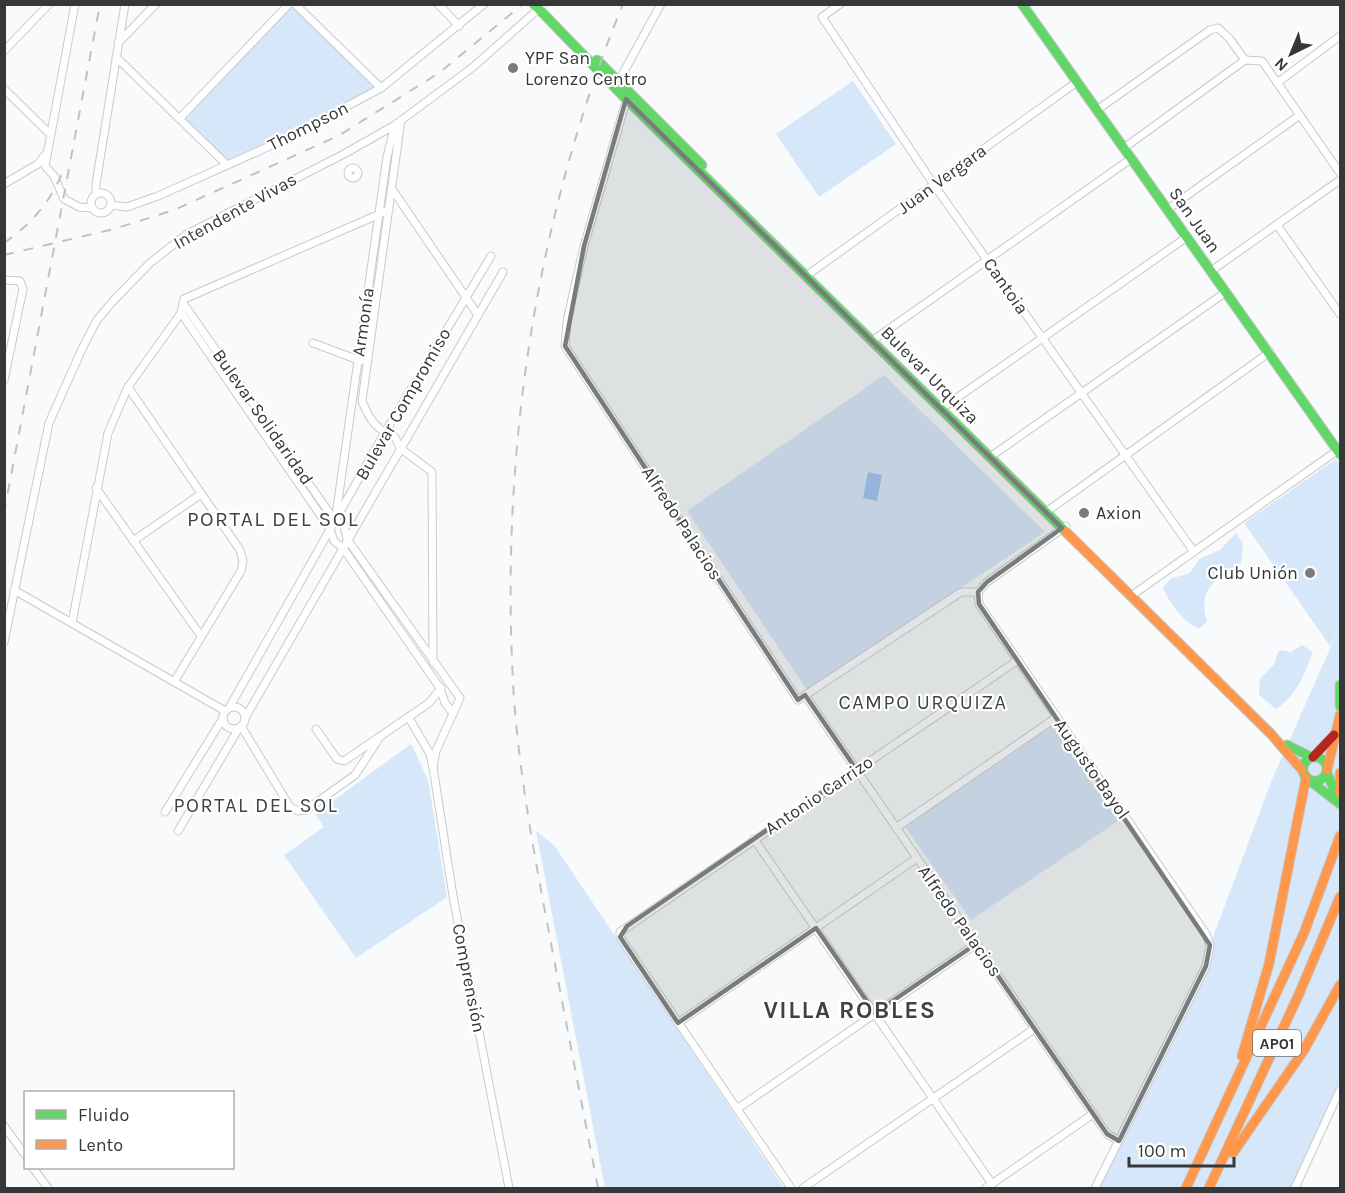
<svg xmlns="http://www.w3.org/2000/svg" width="1345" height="1193" viewBox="0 0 1345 1193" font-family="Karla,sans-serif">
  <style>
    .green { fill: #d6e7f9 }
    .water { fill: #9cc3f2 }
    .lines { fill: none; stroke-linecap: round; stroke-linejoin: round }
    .street-casing { stroke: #c8cacb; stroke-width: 9 }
    .fast-casing { stroke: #c8cacb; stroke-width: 11 }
    .slow-casing { stroke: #c8cacb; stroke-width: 11 }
    .jam-casing { stroke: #c8cacb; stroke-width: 11 }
    .street { stroke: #fefeff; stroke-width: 7 }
    .fast { stroke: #63d668; stroke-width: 9 }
    .slow { stroke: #ff974d; stroke-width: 9 }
    .jam { stroke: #b3261e; stroke-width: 9 }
    .rail { stroke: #c1c1c1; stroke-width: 2; stroke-dasharray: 10 10; stroke-linecap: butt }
    .marked { fill: #7a7b7d; fill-opacity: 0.2; stroke: #7a7b7d; stroke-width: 4.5; stroke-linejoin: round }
    .poi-dot { fill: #7a7b7d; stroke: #fff; stroke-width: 2 }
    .labels { text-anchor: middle; stroke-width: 4.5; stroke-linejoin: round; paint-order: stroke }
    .shield { fill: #fff; stroke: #727374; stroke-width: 1.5 }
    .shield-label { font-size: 16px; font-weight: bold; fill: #363738 }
    .poi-label { font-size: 18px; fill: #363738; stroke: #fff; text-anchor: start }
    .street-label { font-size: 18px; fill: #363738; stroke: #fff }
    .neighbourhood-label { font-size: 20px; letter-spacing: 1.5px; fill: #404245; stroke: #fff }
    .quarter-label { font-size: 21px; letter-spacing: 1.5px; fill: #404245; stroke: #fff }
    .district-label { font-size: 24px; font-weight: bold; letter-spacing: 1.5px; fill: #404245; stroke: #fff }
  </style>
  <rect width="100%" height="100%" fill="#f8fafc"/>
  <g class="green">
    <polygon points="289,5 295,5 381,88 227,165 181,117"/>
    <polygon points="853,81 896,144 819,197 776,134"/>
    <polygon points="884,375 1045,532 807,690 687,511"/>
    <polygon points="1336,459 1340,465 1340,1090 1295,1188 1095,1188 1206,966 1210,945 1271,782 1337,633 1330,646 1244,523"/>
    <path d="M 1236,533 L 1243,544 L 1241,563 C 1216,580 1197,588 1207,621 L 1199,629 C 1184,622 1170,604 1163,588 L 1170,579 L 1190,573 L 1199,559 L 1220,550 Z"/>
    <path d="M 1302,645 L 1313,652 C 1303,676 1298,694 1276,709 L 1259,695 L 1260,679 L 1274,664 L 1279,650 L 1291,652 Z"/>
    <polygon points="1052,726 1118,821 971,920 905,827"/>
    <polygon points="411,744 428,780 447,897 356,958 284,855 324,827 315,814"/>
    <polygon points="536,831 554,845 784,1188 605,1188"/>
  </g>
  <polygon class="water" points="868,472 882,475 877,501 863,498"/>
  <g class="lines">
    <g class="street-casing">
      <g id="street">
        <polyline points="75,4 45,166 54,176 64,199 79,207 92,208"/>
        <polyline points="295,4 381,88"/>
        <polyline points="438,4 459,26"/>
        <polyline points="840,4 822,17 934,185 1194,552"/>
        <polyline points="118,43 156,4"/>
        <polyline points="4,51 49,4"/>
        <polyline points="116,57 227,165"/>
        <polyline points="1277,83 1340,36"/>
        <polyline points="616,86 661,4"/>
        <polyline points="4,89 49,133"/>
        <polyline points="627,98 584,246 567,321 565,346 798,700 961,592 978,592 987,582 1066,526"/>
        <polyline points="1097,110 1210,30 1218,28 1229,38 1245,60"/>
        <polyline points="181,117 289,4"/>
        <path d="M 401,120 L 362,401 C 370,421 376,429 395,437 L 400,448 L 432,472 L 433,662"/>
        <polyline points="1124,148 1245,60 1262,61 1340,173"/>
        <circle cx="353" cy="173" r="5"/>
        <polyline points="4,184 38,164 45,155"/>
        <polyline points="392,189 478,315"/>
        <circle cx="101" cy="203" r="10"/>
        <polyline points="96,194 96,184 125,4"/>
        <polyline points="111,205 127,207 158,196 290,137 381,88 484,4"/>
        <polyline points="1168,209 1300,115"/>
        <polyline points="1277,225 1340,314"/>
        <polyline points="1211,271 1340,180"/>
        <polyline points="806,276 1077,82"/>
        <polyline points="4,280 20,281 23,289 4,380"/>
        <polyline points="183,303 335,521 344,525 347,539 460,698 436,751 433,767"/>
        <polyline points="181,313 330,529 334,541 343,548 440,688 445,703 453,713"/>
        <polyline points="872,341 1132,158"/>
        <polyline points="313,343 361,361"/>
        <polyline points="128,387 240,550 243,561 241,571 174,682"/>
        <polyline points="941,409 1187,237"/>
        <polyline points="990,457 1226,292"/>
        <polyline points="96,488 201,636"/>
        <polyline points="1046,512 1270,352"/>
        <polyline points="336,515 387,157 395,125"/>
        <polyline points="133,541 201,494"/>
        <polyline points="14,590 225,711"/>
        <polyline points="978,592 979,604 1206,934 1210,945 1206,966 1095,1188"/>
        <polyline points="1131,596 1338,450"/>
        <polyline points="72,623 108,433 128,387 181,313 184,299 389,210"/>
        <polyline points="4,642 49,423 82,349 97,320 114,300 150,263 187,234 344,154 395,125 473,67 542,6"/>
        <polyline points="805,695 1107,1134 1119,1141"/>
        <circle cx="234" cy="718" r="11"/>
        <polyline points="229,708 384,434 491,256"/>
        <polyline points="245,718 503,272"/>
        <polyline points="409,718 430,754 433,767 453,896 509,1188"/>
        <polyline points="241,726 290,807 298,811 306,810 355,775 378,740"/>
        <polyline points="316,729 337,759 344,761 429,703 441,688"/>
        <polyline points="165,812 223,718"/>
        <polyline points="896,828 1057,717"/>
        <polyline points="178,831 239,728"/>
        <polyline points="754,839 992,1184"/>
        <polyline points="678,1023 917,858"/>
        <polyline points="737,1109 976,944"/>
        <polyline points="4,1126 26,1156"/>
        <polyline points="33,1168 48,1188"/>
        <polyline points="791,1188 620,937 620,932 1018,660"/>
        <polyline points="803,1188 1034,1029"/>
        <polyline points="986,1188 1093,1114"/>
        <polyline points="1295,1188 1340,1090"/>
      </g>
    </g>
    <g class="fast-casing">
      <g id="fast">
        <polyline points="534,4 626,99 1066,532"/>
        <polyline points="1022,4 1340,454"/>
        <polyline points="597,60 702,165"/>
        <polyline points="1340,685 1340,706"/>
        <polyline points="1287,745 1311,757"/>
        <circle cx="1315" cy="769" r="12"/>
        <polyline points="1327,773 1338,799"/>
        <polyline points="1310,781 1340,804"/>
      </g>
    </g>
    <g class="slow-casing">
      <g id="slow">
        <polyline points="1066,532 1271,734 1302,770"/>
        <polyline points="1327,770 1340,715"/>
        <polyline points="1340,773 1340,793"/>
        <polyline points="1242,1056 1269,964 1306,778"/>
        <polyline points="1233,1153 1304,1050 1340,985"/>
        <polyline points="1186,1188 1304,933 1340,836"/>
        <polyline points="1209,1188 1299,994 1340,897"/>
      </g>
    </g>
    <g class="jam-casing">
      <polyline id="jam" points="1313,757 1334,735"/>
    </g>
    <use href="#street" class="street"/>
    <use href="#fast" class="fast"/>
    <use href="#slow" class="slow"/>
    <use href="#jam" class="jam"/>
    <g class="rail">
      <path d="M 4,243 C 33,223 51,201 64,169"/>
      <polyline points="4,255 114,229 174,210 338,136 439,73 523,4"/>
      <polyline points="4,513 100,4"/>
      <path d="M 598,1188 C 582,1105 566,1022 550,938 C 535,859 520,779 514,699 C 499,464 533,223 623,4"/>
    </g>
  </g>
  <path class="marked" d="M 626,99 L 1062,528 L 987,582 L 978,592 L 979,604 L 1210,945 L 1206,966 L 1119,1141 L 1107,1134 L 976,944 L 875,1013 L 816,928 L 678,1023 L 620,937 L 627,926 L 856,769 L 805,695 L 798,700 L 565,346 L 584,246 Z"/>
  <g class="poi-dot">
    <circle cx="513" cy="68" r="6"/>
    <circle cx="1084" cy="513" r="6"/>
    <circle cx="1310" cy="573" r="6"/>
  </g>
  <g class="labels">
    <rect class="shield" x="1253" y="1030" width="48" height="26" rx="4.5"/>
    <g class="shield-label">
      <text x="1277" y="1049">AP01</text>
    </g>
    <g class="poi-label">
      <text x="525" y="64">YPF San<tspan x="525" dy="21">Lorenzo Centro</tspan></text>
      <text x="1096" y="519">Axion</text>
      <text x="1298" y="579" text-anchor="end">Club Unión</text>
    </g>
    <g class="street-label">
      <text transform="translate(308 126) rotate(-27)" y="6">Thompson</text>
      <text transform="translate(942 179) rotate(-36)" y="6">Juan Vergara</text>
      <text transform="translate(235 211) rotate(-29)" y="6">Intendente Vivas</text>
      <text transform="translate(1195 220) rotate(55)" y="6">San Juan</text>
      <text transform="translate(1006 286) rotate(55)" y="6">Cantoia</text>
      <text transform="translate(363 322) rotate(-82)" y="6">Armonía</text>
      <text transform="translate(930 375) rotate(45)" y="6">Bulevar Urquiza</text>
      <text transform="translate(403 404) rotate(-60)" y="6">Bulevar Compromiso</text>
      <text transform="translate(263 417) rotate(55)" y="6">Bulevar Solidaridad</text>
      <text transform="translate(682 523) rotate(57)" y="6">Alfredo Palacios</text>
      <text transform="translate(1092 769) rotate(55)" y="6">Augusto Bayol</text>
      <text transform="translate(819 795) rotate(-34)" y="6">Antonio Carrizo</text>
      <text transform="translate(960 921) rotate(55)" y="6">Alfredo Palacios</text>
      <text transform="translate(469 978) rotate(79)" y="6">Comprensión</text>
    </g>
    <g class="neighbourhood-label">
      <text x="923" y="709">CAMPO URQUIZA</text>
      <text x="256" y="812">PORTAL DEL SOL</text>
    </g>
    <g class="quarter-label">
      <text x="273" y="526">PORTAL DEL SOL</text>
    </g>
    <g class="district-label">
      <text x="850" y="1018">VILLA ROBLES</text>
    </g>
  </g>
  <rect width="1345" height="1193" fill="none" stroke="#363738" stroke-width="12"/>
  <rect x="24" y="1091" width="210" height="78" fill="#ffffff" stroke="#afafaf" stroke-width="1.5"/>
  <rect x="36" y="1110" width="30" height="9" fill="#63d668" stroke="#afafaf" stroke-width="1.5"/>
  <text x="78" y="1121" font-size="18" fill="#363738">Fluido</text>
  <rect x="36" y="1140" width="30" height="9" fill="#ff974d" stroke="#afafaf" stroke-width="1.5"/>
  <text x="78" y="1151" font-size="18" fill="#363738">Lento</text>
  <g transform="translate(1291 54) rotate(223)" stroke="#ffffff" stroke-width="4.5" paint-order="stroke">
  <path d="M0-4.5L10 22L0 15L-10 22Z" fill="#363738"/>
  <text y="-9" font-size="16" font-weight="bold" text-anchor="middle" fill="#363738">N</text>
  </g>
  <path d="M1129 1157v9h105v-9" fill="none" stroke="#363738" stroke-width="3"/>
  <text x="1138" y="1157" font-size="18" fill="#363738" stroke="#ffffff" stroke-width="4.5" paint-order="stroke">100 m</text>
</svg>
